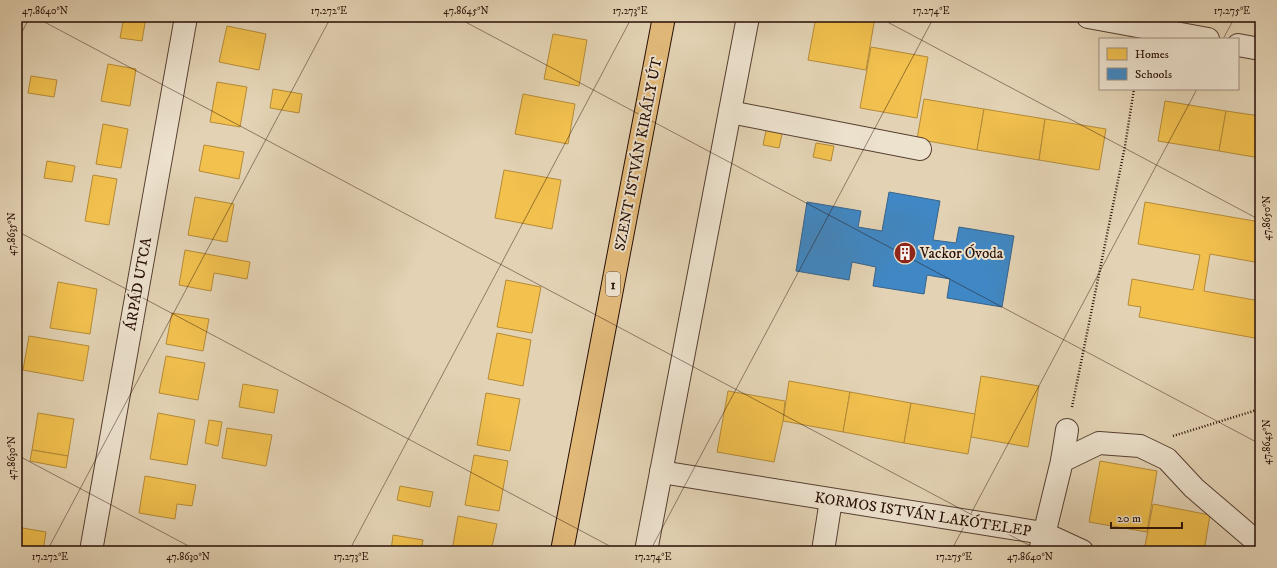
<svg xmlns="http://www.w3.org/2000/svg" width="1277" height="568" viewBox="0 0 1277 568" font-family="'IM FELL DW Pica',serif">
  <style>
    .homes { fill: #f2c14e; stroke: #b58b38 }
    .schools { fill: #3f88c5; stroke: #38638b }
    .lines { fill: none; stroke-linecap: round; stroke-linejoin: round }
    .minor-casing { stroke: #563f31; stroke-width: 24 }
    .major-casing { stroke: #270e05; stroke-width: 24 }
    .path { stroke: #270e05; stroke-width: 2.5; stroke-dasharray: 1 2; stroke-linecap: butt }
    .minor { stroke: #ede2ce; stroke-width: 22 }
    .major { stroke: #e2ba7a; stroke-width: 22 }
    .ticks { fill: none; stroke: #270e05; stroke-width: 1; stroke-opacity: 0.45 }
    .labels { text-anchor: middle; stroke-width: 4; stroke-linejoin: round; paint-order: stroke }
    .shield { fill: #ede2ce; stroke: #624e41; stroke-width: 1 }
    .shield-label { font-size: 14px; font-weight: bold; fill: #270e05 }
    .street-label { font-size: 15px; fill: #270e05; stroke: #ede2ce }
    .poi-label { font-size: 15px; fill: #270e05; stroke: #ede2ce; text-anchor: start }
    .neatline { fill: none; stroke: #270e05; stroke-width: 1.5 }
    .ticks-label { font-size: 10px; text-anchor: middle; fill: #270e05 }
  </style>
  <rect width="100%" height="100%" fill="#e3d3b4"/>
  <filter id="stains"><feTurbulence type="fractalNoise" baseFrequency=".005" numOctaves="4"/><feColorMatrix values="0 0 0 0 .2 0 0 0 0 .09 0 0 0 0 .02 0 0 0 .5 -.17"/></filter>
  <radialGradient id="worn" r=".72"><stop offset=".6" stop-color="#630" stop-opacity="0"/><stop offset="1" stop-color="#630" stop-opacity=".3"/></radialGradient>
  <g class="homes">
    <polygon points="124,17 146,17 142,41 120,38"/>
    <polygon points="816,17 875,17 866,70 808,60"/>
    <polygon points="227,26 266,34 259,70 219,62"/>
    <polygon points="553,34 587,40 579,86 544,79"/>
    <polygon points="871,47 928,57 917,118 860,108"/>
    <polygon points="108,64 136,69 130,106 101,101"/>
    <polygon points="31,76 57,80 54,97 28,93"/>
    <polygon points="217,82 247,87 240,127 210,122"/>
    <polygon points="273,89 302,94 299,113 270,108"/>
    <polygon points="523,94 575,104 568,144 515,134"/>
    <polygon points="924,99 984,109 977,150 917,139"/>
    <polygon points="1165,101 1226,111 1219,151 1158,141"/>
    <polygon points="984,109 1045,119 1039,160 977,150"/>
    <polygon points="1226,111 1260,116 1260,158 1219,151"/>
    <polygon points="1045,119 1106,129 1099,170 1039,160"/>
    <polygon points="103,124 128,129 121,168 96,164"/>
    <polygon points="767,126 783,129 779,148 763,145"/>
    <polygon points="816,143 834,146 831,161 813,157"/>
    <polygon points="204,145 244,152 239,179 199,171"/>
    <polygon points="47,161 75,166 72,182 44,178"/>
    <polygon points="504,170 561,180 552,229 495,218"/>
    <polygon points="93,175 117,179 109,225 85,221"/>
    <polygon points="195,197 234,204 227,242 188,235"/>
    <polygon points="1145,202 1260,222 1260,263 1210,254 1204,291 1260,301 1260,339 1139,317 1141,307 1128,305 1132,279 1193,290 1200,255 1138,244"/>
    <polygon points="185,250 250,262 247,279 214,273 211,291 179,285"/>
    <polygon points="506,280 541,287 532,333 497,327"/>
    <polygon points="58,282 97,289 90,334 50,328"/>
    <polygon points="172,313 209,319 203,351 166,344"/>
    <polygon points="497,333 531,340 523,386 488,379"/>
    <polygon points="29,336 89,346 83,381 23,370"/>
    <polygon points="166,356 205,363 198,400 159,393"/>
    <polygon points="981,376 1039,386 1028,447 971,437"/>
    <polygon points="789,381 850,392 843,432 783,421"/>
    <polygon points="243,384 278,390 274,413 239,407"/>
    <polygon points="728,391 785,401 783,421 774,462 717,452"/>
    <polygon points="850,392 911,403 904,443 843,432"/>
    <polygon points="486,393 520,399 510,451 477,445"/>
    <polygon points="911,403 975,414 968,454 904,443"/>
    <polygon points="38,413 74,419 68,456 32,450"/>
    <polygon points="158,413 195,420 187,465 150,459"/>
    <polygon points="209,420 222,422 218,446 205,443"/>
    <polygon points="227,428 272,435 266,466 222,458"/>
    <polygon points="32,450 68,456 66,468 30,461"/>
    <polygon points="474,455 508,461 499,511 465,505"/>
    <polygon points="1100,461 1157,471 1147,532 1089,522"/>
    <polygon points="145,476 196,485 192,506 177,504 175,519 139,513"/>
    <polygon points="400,486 433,492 430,507 397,500"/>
    <polygon points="1153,504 1210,515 1204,551 1144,551"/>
    <polygon points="458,516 497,524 491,551 452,551"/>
    <polygon points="17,527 46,532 43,551 17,551"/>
    <polygon points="393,535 423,540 421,551 391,551"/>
  </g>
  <polygon class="schools" points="889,192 940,201 933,240 956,243 959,227 1014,236 1002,307 947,298 950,279 927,275 924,294 873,286 876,267 852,262 849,280 796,271 807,202 861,211 858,227 882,231"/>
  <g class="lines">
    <g class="minor-casing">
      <g id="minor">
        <polyline points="1088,17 1208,39"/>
        <polyline points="1238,45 1260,49"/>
        <polyline points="730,112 920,149"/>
        <polyline points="1062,461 1067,430"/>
        <polyline points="661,472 1043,533 1082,551"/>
        <polyline points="91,551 186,17"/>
        <polyline points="646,551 748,17"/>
        <polyline points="823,551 831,500"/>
        <polyline points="1040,551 1062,461 1099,443 1140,446 1167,459 1194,488 1257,542 1260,543"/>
      </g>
    </g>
    <g class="major-casing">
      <polyline id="major" points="562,551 664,17"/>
    </g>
    <g class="path">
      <polyline points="1072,407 1125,146 1134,89"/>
      <polyline points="1173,436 1260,409"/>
    </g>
    <use href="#minor" class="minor"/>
    <use href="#major" class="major"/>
  </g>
  <path class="ticks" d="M 35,17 L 1040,551M 456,17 L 1260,444M 878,17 L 1260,220M 1223,39 L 1235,17M 17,41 L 30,17M 17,231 L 619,551M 17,455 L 198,551M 47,551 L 331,17M 349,551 L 632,17M 650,551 L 934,17M 951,551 L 1197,89M 1252,551 L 1260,537"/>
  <defs>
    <g id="building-disc" transform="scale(1.15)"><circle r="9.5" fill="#8f2418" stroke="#ede2ce"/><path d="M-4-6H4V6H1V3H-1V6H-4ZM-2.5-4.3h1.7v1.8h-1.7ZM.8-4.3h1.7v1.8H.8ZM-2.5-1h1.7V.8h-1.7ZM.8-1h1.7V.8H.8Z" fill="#fff"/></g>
  </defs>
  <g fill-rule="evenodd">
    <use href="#building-disc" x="905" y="253"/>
  </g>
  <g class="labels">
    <rect class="shield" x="606" y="272" width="14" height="24" rx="3"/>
    <g class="shield-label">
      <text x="613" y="289">1</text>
    </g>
    <g class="street-label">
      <text transform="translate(638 154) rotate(-79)" y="5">SZENT ISTVÁN KIRÁLY ÚT</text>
      <text transform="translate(138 284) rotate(-80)" y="5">ÁRPÁD UTCA</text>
      <text transform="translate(923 514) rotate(9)" y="5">KORMOS ISTVÁN LAKÓTELEP</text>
    </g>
    <g class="poi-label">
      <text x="920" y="258">Vackor Óvoda</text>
    </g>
  </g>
  <rect width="1277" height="568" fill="none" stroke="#e3d3b4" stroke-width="44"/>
  <rect x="1099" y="38" width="140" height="52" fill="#ede2ce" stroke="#9e8d7e"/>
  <rect x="1107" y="48" width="20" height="12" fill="#f2c14e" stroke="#9e8d7e"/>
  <text x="1135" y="58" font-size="12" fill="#270e05">Homes</text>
  <rect x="1107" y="68" width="20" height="12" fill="#3f88c5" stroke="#9e8d7e"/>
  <text x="1135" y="78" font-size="12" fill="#270e05">Schools</text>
  <path d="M1111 522v6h71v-6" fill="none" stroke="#270e05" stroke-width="2"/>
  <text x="1117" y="522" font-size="12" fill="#270e05" stroke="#ede2ce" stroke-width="3" paint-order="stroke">20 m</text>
  <rect x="22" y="22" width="1233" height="524" class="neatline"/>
  <g class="ticks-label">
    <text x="45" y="14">47.8640°N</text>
    <text x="329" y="14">17.272°E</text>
    <text x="466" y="14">47.8645°N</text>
    <text x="630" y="14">17.273°E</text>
    <text x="931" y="14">17.274°E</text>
    <text x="1232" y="14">17.275°E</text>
    <text transform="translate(1266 218) rotate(-90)" y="4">47.8650°N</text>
    <text transform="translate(11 234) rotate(-90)" y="4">47.8635°N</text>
    <text transform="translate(1266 442) rotate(-90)" y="4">47.8645°N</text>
    <text transform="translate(11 458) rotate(-90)" y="4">47.8630°N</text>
    <text x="50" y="560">17.272°E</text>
    <text x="188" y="560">47.8630°N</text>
    <text x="351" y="560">17.273°E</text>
    <text x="653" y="560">17.274°E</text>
    <text x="954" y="560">17.275°E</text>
    <text x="1030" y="560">47.8640°N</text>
  </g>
  <rect width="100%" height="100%" filter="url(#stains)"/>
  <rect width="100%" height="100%" fill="url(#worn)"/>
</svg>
